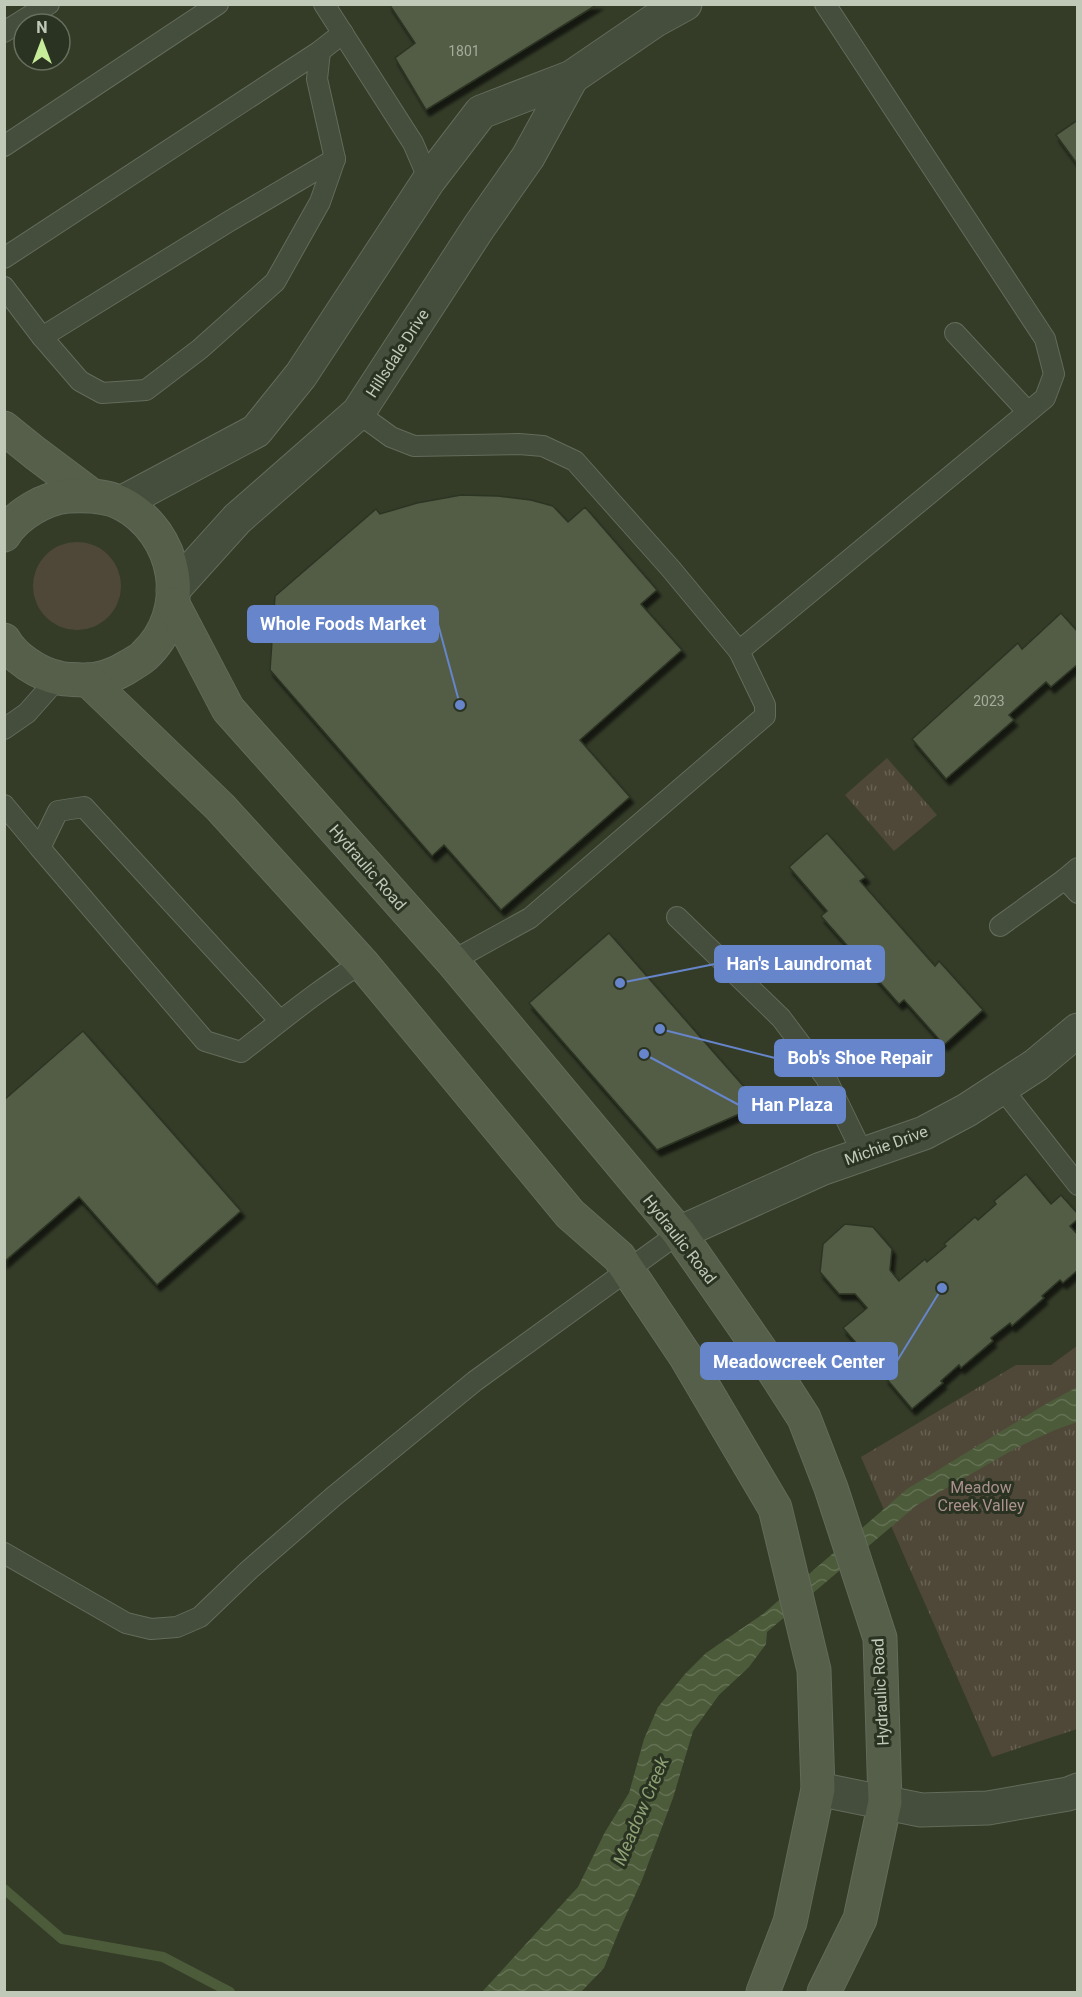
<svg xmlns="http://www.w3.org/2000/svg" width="1082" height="1997" viewBox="0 0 1082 1997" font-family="Roboto,sans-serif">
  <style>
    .park { fill: url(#park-tufts) }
    .garden { fill: #4f4838 }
    .water { fill: url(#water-waves) }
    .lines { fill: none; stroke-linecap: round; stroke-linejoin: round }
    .stream { stroke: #4c5b39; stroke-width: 10 }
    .building { fill: #535b45; stroke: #2c3423; stroke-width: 1.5; filter: url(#shadow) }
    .service-casing { stroke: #636b5a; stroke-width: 22 }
    .minor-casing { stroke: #636b5a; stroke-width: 35 }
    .tertiary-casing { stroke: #636b5a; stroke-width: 35 }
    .secondary-casing { stroke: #636b5a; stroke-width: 35 }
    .service { stroke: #454d3c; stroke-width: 20 }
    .minor { stroke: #454d3c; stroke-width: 33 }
    .tertiary { stroke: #454d3c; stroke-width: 33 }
    .secondary { stroke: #555f4a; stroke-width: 33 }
    .labels { text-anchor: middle; stroke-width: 6; stroke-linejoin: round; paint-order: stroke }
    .number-label { font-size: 14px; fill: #a5ad9b }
    .street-label { font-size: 16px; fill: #c0c8b8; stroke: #2a3221 }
    .park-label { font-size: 16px; fill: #aa918e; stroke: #2a3221 }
    .water-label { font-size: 18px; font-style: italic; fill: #8fa276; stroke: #2a3221 }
    .leader { fill: none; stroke: #6685ca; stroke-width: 2 }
    .callout-dot { fill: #6685ca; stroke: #2a3221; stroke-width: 2 }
    .callout { fill: #6685ca; stroke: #6685ca; stroke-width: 2 }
    .callout-label { font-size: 18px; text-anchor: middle; font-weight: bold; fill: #fff }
  </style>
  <defs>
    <pattern id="park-tufts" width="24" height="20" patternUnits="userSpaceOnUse" patternTransform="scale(1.5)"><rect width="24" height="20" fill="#4f4838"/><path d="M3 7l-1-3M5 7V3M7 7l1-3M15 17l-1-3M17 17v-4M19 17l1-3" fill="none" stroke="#676153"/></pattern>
    <pattern id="water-waves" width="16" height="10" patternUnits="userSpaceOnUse" patternTransform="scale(1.5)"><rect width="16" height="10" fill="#4c5b39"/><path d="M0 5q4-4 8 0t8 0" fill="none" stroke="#647154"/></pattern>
    <filter id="shadow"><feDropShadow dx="3.5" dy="6" stdDeviation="1.5" flood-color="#0009"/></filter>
  </defs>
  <rect width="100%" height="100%" fill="#343c28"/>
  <g class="park">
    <polygon points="887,758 937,815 894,851 845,795"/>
    <polygon points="1077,1346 1077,1729 992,1757 861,1457 1016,1365 1051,1365"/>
  </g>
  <circle class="garden" cx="77" cy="586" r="44"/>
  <polygon class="water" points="1077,1387 1077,1422 1055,1430 1018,1447 917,1505 767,1632 766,1644 749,1667 719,1695 693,1731 673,1798 642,1880 619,1931 604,1968 581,1992 482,1992 578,1887 605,1832 629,1793 644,1739 658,1707 685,1674 706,1653 763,1614 907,1489 1044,1405"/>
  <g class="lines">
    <polyline class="stream" points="4,1889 62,1939 163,1957 230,1992"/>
  </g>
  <g class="building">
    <polygon points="389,4 598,4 426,110 395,58 415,43"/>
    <polygon points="1078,120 1078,165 1056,135"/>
    <polygon points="1078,120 1078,165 1056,135"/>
    <polygon points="461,495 498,496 531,500 553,506 568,522 585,507 657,590 641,604 682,650 580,740 630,797 501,910 444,845 432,856 270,670 275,596 376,509 380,514 417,503"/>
    <polygon points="1061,613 1078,632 1078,664 1051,687 1046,682 1009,715 1014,720 946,779 912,739 1018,643 1022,649"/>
    <polygon points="827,833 866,877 860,881 935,966 939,961 983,1010 944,1045 904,1000 899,1004 821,916 827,911 789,867"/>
    <polygon points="609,933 760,1105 657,1150 529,1003"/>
    <polygon points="83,1031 241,1211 157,1285 79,1197 4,1262 4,1100"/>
    <polygon points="1026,1174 1051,1204 1061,1195 1078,1214 1078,1219 1070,1226 1078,1235 1078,1270 1063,1283 1060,1280 1042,1296 1044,1298 1012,1326 1010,1323 991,1338 993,1341 961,1368 959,1365 941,1381 943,1383 912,1409 885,1377 888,1375 873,1358 871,1360 843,1328 867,1308 855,1294 839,1294 820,1272 823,1244 845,1224 873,1227 892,1249 890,1270 899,1281 925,1259 927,1262 946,1246 944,1244 975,1217 978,1220 996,1204 994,1201"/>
  </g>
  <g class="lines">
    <g class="service-casing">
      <g id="service">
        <polyline points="324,4 413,143 429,180"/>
        <polyline points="4,32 49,4"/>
        <polyline points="4,146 218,4"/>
        <polyline points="4,258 320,51 343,33"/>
        <polyline points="4,287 42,337 80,381 102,393 146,390 200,349 275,282 320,202 335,159 317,79 320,51"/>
        <polyline points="955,333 1028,412"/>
        <polyline points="42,337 228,222 335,159"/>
        <polyline points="358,413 391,437 414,446 519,444 543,446 575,461 671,569 739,651 1045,398 1054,374 1045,339 825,4"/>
        <polyline points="4,729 27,713 58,678"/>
        <polyline points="4,805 40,848"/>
        <polyline points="1078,868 1065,879 1078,893"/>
        <polyline points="677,917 781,1018 826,1078 863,1154"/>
        <polyline points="1000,926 1065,879"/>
        <polyline points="452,961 530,918 765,716 765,705 739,651"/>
        <path d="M 280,1021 L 84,807 L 58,811 L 40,848 L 205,1041 L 241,1052 C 281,1021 319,989 362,963"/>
        <polyline points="1001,1087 1078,1185"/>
        <polyline points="4,1553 126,1623 151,1629 177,1627 200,1617 249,1570 333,1497 475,1381 679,1233"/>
      </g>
    </g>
    <g class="minor-casing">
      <polyline id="minor" points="679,1233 821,1169 924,1133 967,1110 1036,1065 1078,1030"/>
    </g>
    <g class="tertiary-casing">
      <g id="tertiary">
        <polyline points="121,503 256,431 301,375 429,180 481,112 572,77 654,21 685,4"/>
        <polyline points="173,590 237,519 358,413 479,227 528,157 572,77"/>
        <polyline points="818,1789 921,1810 988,1808 1068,1794 1078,1790"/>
      </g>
    </g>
    <g class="secondary-casing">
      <g id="secondary">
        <polyline points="4,428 35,453 91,495"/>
        <path d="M 4,535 C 16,515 45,498 68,496 C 86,495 105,495 121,503 C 179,533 192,612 144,656 C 140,660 134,663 129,666 C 116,675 97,681 82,680 C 74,679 66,680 59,678 C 39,674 14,658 4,640"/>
        <polyline points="173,604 228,709 452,961 679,1233 759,1348 804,1418 831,1488 880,1638 885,1802 860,1919 824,1992"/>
        <polyline points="88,680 220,807 362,963 570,1214 619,1257 686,1357 775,1508 814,1670 818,1789 790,1922 763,1992"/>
      </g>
    </g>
    <use href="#service" class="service"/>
    <use href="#minor" class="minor"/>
    <use href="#tertiary" class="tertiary"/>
    <use href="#secondary" class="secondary"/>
  </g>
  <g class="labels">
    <g class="number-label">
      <text x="464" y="56">1801</text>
      <text x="989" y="706">2023</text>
    </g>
    <g class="street-label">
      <text transform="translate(397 353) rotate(-57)" y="6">Hillsdale Drive</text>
      <text transform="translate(368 867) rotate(49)" y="6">Hydraulic Road</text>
      <text transform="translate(886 1145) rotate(-20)" y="6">Michie Drive</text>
      <text transform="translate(680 1239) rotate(52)" y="6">Hydraulic Road</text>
      <text transform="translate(880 1692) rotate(-93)" y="6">Hydraulic Road</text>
    </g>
    <g class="park-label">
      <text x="981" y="1493">Meadow<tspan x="981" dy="18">Creek Valley</tspan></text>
    </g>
    <g class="water-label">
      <text transform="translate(641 1811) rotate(-67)" y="6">Meadow Creek</text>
    </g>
  </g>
  <path class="leader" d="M460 705L438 624M620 983L715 964M660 1029L775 1058M644 1054L739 1105M942 1288L897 1361"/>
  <g class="callout-dot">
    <circle cx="460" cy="705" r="6"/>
    <circle cx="620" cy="983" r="6"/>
    <circle cx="660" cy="1029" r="6"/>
    <circle cx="644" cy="1054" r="6"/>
    <circle cx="942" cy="1288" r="6"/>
  </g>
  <g class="callout">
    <rect x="248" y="606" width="190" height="36" rx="6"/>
    <rect x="715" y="946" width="169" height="36" rx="6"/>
    <rect x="775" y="1040" width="169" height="36" rx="6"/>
    <rect x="739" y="1087" width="106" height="36" rx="6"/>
    <rect x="701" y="1343" width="196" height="36" rx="6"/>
  </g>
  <g class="callout-label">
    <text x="343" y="630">Whole Foods Market</text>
    <text x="799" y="970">Han's Laundromat</text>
    <text x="860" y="1064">Bob's Shoe Repair</text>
    <text x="792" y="1111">Han Plaza</text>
    <text x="799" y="1368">Meadowcreek Center</text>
  </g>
  <rect width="1082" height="1997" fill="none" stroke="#c0c8b8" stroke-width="12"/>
  <g transform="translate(42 42)"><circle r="28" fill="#2a3221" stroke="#666e5d" stroke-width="1.5"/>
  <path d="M0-4.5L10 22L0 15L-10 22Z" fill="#c6eb99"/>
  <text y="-9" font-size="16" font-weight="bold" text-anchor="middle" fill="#c0c8b8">N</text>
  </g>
</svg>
